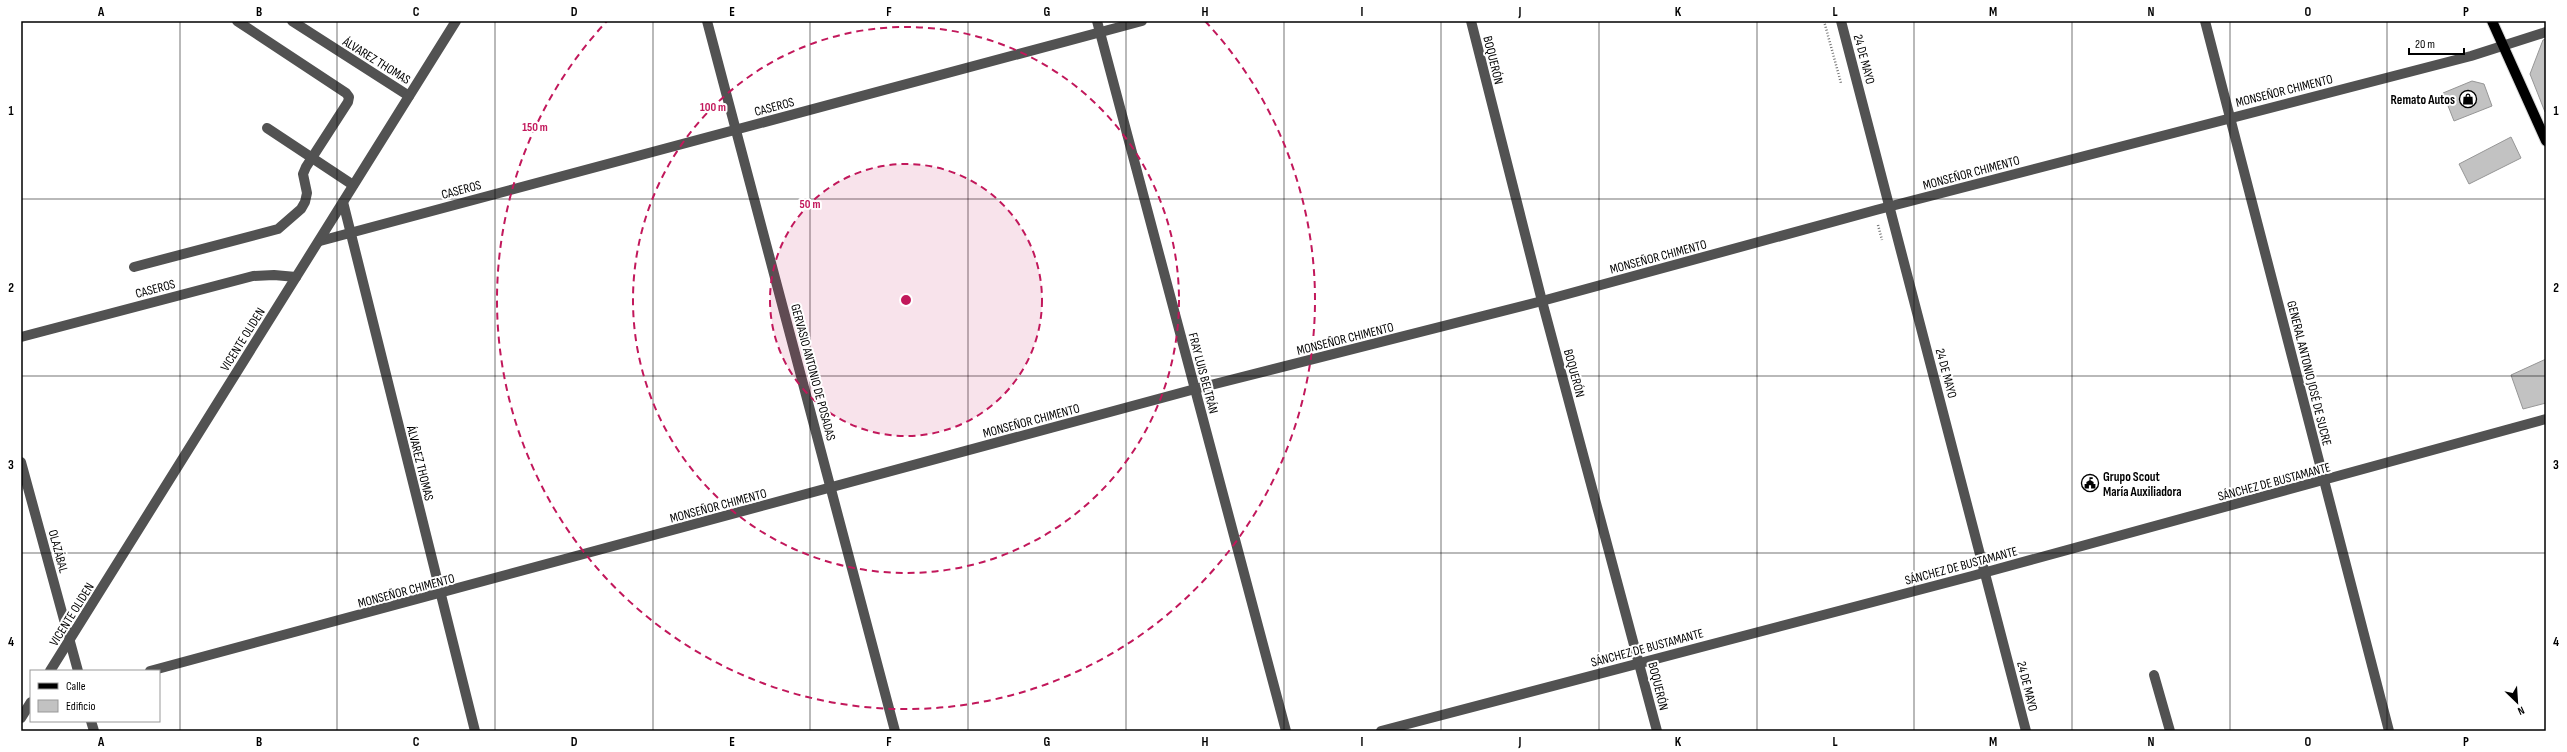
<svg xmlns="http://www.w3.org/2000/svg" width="2567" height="752" viewBox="0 0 2567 752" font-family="'Sofia Sans Condensed',sans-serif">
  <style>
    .building { fill: #c2c2c2; stroke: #969696 }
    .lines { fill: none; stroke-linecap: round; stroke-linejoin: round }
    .major-casing { stroke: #dbdbdb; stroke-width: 12 }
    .path { stroke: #747474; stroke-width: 2.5; stroke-dasharray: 1 2; stroke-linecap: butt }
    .minor { stroke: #525252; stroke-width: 10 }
    .major { stroke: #000; stroke-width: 10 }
    .grid { fill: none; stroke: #000; stroke-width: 1; stroke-opacity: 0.55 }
    .ring { fill: none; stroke: #c2185b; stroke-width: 2; stroke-dasharray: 7 5 }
    .labels { text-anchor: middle; stroke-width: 4; stroke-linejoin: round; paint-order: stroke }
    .street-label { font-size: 13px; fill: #000; stroke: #fff }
    .poi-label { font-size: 13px; font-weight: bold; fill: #000; stroke: #fff; text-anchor: end }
    .centre { fill: #c2185b; stroke: #fff; stroke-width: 2 }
    .ring-label { font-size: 12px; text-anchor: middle; font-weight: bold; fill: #c2185b; stroke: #fff; stroke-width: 4; stroke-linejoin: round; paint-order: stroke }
    .neatline { fill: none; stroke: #000; stroke-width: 1.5 }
    .grid-label { font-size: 13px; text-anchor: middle; font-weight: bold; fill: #000 }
  </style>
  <rect width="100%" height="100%" fill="#fff"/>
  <g class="building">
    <polygon points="2546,39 2546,111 2545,112 2530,74 2543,40"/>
    <polygon points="2472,81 2484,84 2492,106 2454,121 2443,93"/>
    <polygon points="2511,137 2521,158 2469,184 2459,164"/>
    <polygon points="2546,359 2546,403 2523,409 2511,375"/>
  </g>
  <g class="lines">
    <g class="major-casing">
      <polyline id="major" points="2492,21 2546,141"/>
    </g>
    <g class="path">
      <polyline points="1824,21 1841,83"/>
      <polyline points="1878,225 1882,240"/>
    </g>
    <g class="minor">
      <polyline points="292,21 409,96"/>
      <polyline points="707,21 895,731"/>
      <polyline points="1097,21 1286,731"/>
      <polyline points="1471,21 1542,301 1657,731"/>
      <polyline points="1841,21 2026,731"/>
      <polyline points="2205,21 2389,731"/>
      <polyline points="267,128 353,185"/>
      <polyline points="343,202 475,731"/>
      <polyline points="320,241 1142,21"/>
      <polyline points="134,267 278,229 301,209 305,202 307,193 303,174 306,167 348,102 349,97 346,93 237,21"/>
      <polyline points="21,337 253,276 274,275 296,277"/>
      <polyline points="21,462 78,671"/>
      <polyline points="50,671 456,21"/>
      <polyline points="150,671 1195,389 1542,301 1876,210 2471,56 2546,32"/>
      <polyline points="2154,675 2170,731"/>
      <polyline points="21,718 31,702"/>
      <polyline points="91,721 94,731"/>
      <polyline points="1381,731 1972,576 2546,419"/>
    </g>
    <use href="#major" class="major"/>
  </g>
  <path class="grid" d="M 180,21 L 180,731M 337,21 L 337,731M 495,21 L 495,731M 653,21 L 653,731M 810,21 L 810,731M 968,21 L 968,731M 1126,21 L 1126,731M 1284,21 L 1284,731M 1441,21 L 1441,731M 1599,21 L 1599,731M 1757,21 L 1757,731M 1914,21 L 1914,731M 2072,21 L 2072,731M 2230,21 L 2230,731M 2387,21 L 2387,731M 21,199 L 2546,199M 21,376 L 2546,376M 21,553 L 2546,553"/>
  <circle cx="906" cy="300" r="136" fill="#c2185b" fill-opacity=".12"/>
  <g class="ring">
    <circle cx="906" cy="300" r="136"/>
    <circle cx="906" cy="300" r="273"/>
    <path d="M1205 21A409 409 0 1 1 607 21"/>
  </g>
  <defs>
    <g id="shop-ring" transform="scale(0.9)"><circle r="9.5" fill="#fff" stroke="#000" stroke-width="1.5"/><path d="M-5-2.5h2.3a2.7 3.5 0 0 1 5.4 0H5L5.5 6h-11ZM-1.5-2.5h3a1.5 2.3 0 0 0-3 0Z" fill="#000"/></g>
    <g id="civic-ring" transform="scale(0.9)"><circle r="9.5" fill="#fff" stroke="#000" stroke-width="1.5"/><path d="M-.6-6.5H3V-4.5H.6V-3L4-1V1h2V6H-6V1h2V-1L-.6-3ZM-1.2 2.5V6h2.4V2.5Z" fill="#000"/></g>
  </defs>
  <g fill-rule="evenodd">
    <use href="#shop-ring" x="2468" y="99"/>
    <use href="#civic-ring" x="2090" y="483"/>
  </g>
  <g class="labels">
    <g class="street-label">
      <text transform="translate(1865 59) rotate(75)" y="5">24 DE MAYO</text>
      <text transform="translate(377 60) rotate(32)" y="5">ÁLVAREZ THOMAS</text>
      <text transform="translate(1494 60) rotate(76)" y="5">BOQUERÓN</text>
      <text transform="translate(2284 90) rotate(-14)" y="5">MONSEÑOR CHIMENTO</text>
      <text transform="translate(774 106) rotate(-15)" y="5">CASEROS</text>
      <text transform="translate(1971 172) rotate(-15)" y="5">MONSEÑOR CHIMENTO</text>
      <text transform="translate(461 189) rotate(-15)" y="5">CASEROS</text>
      <text transform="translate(1658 256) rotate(-15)" y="5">MONSEÑOR CHIMENTO</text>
      <text transform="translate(155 288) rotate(-15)" y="5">CASEROS</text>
      <text transform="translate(1345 338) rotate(-14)" y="5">MONSEÑOR CHIMENTO</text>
      <text transform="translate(242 339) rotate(-58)" y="5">VICENTE OLIDEN</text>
      <text transform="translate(814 372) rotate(75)" y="5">GERVASIO ANTONIO DE POSADAS</text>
      <text transform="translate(1204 373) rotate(75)" y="5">FRAY LUIS BELTRÁN</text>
      <text transform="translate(1575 373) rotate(75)" y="5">BOQUERÓN</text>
      <text transform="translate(1947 373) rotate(75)" y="5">24 DE MAYO</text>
      <text transform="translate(2310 373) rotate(76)" y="5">GENERAL ANTONIO JOSÉ DE SUCRE</text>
      <text transform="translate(1031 420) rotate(-15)" y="5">MONSEÑOR CHIMENTO</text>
      <text transform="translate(421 463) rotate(76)" y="5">ÁLVAREZ THOMAS</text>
      <text transform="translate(2274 481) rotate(-15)" y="5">SÁNCHEZ DE BUSTAMANTE</text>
      <text transform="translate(718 505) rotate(-15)" y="5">MONSEÑOR CHIMENTO</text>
      <text transform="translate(59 551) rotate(75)" y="5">OLAZÁBAL</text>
      <text transform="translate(1961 565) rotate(-15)" y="5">SÁNCHEZ DE BUSTAMANTE</text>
      <text transform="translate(406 590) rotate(-15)" y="5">MONSEÑOR CHIMENTO</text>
      <text transform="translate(71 614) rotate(-58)" y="5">VICENTE OLIDEN</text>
      <text transform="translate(1647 647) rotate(-15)" y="5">SÁNCHEZ DE BUSTAMANTE</text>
      <text transform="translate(1659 686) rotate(76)" y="5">BOQUERÓN</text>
      <text transform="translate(2028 686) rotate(76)" y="5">24 DE MAYO</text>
    </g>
    <g class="poi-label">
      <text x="2455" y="104">Remato Autos</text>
      <text x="2103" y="481" text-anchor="start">Grupo Scout<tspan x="2103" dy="15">María Auxiliadora</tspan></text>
    </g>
  </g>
  <circle cx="906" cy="300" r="6" class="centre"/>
  <g class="ring-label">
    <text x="713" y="111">100 m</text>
    <text x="535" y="131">150 m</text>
    <text x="810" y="208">50 m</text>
  </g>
  <rect width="2567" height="752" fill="none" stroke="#ffffff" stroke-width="44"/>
  <rect x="30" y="670" width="130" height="52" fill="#ffffff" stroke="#999999"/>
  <rect x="38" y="683" width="20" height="6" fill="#000000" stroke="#999999"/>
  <text x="66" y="690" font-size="12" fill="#000000">Calle</text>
  <rect x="38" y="700" width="20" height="12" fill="#c2c2c2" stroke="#999999"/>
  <text x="66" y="710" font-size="12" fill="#000000">Edificio</text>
  <g transform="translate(2517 702) rotate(155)" stroke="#ffffff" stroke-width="3" paint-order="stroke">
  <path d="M0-3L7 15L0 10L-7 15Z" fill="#000000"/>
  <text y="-6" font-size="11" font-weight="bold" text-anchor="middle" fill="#000000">N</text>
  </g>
  <path d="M2409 48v6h55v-6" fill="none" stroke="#000000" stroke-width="2"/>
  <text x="2415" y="48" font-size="12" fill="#000000" stroke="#ffffff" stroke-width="3" paint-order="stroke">20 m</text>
  <rect x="22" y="22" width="2523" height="708" class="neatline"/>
  <g class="grid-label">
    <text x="101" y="16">A</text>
    <text x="259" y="16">B</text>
    <text x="416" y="16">C</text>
    <text x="574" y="16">D</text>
    <text x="732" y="16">E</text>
    <text x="889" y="16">F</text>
    <text x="1047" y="16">G</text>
    <text x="1205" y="16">H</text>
    <text x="1362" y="16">I</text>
    <text x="1520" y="16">J</text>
    <text x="1678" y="16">K</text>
    <text x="1835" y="16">L</text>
    <text x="1993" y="16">M</text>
    <text x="2151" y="16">N</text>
    <text x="2308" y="16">O</text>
    <text x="2466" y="16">P</text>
    <text x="11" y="115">1</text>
    <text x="2556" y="115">1</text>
    <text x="11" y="292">2</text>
    <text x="2556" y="292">2</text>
    <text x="11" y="469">3</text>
    <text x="2556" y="469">3</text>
    <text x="11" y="646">4</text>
    <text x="2556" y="646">4</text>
    <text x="101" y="746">A</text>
    <text x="259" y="746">B</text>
    <text x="416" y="746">C</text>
    <text x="574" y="746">D</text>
    <text x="732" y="746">E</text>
    <text x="889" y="746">F</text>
    <text x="1047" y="746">G</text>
    <text x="1205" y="746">H</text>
    <text x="1362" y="746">I</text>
    <text x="1520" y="746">J</text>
    <text x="1678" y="746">K</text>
    <text x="1835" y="746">L</text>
    <text x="1993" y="746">M</text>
    <text x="2151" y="746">N</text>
    <text x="2308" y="746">O</text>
    <text x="2466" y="746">P</text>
  </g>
</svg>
